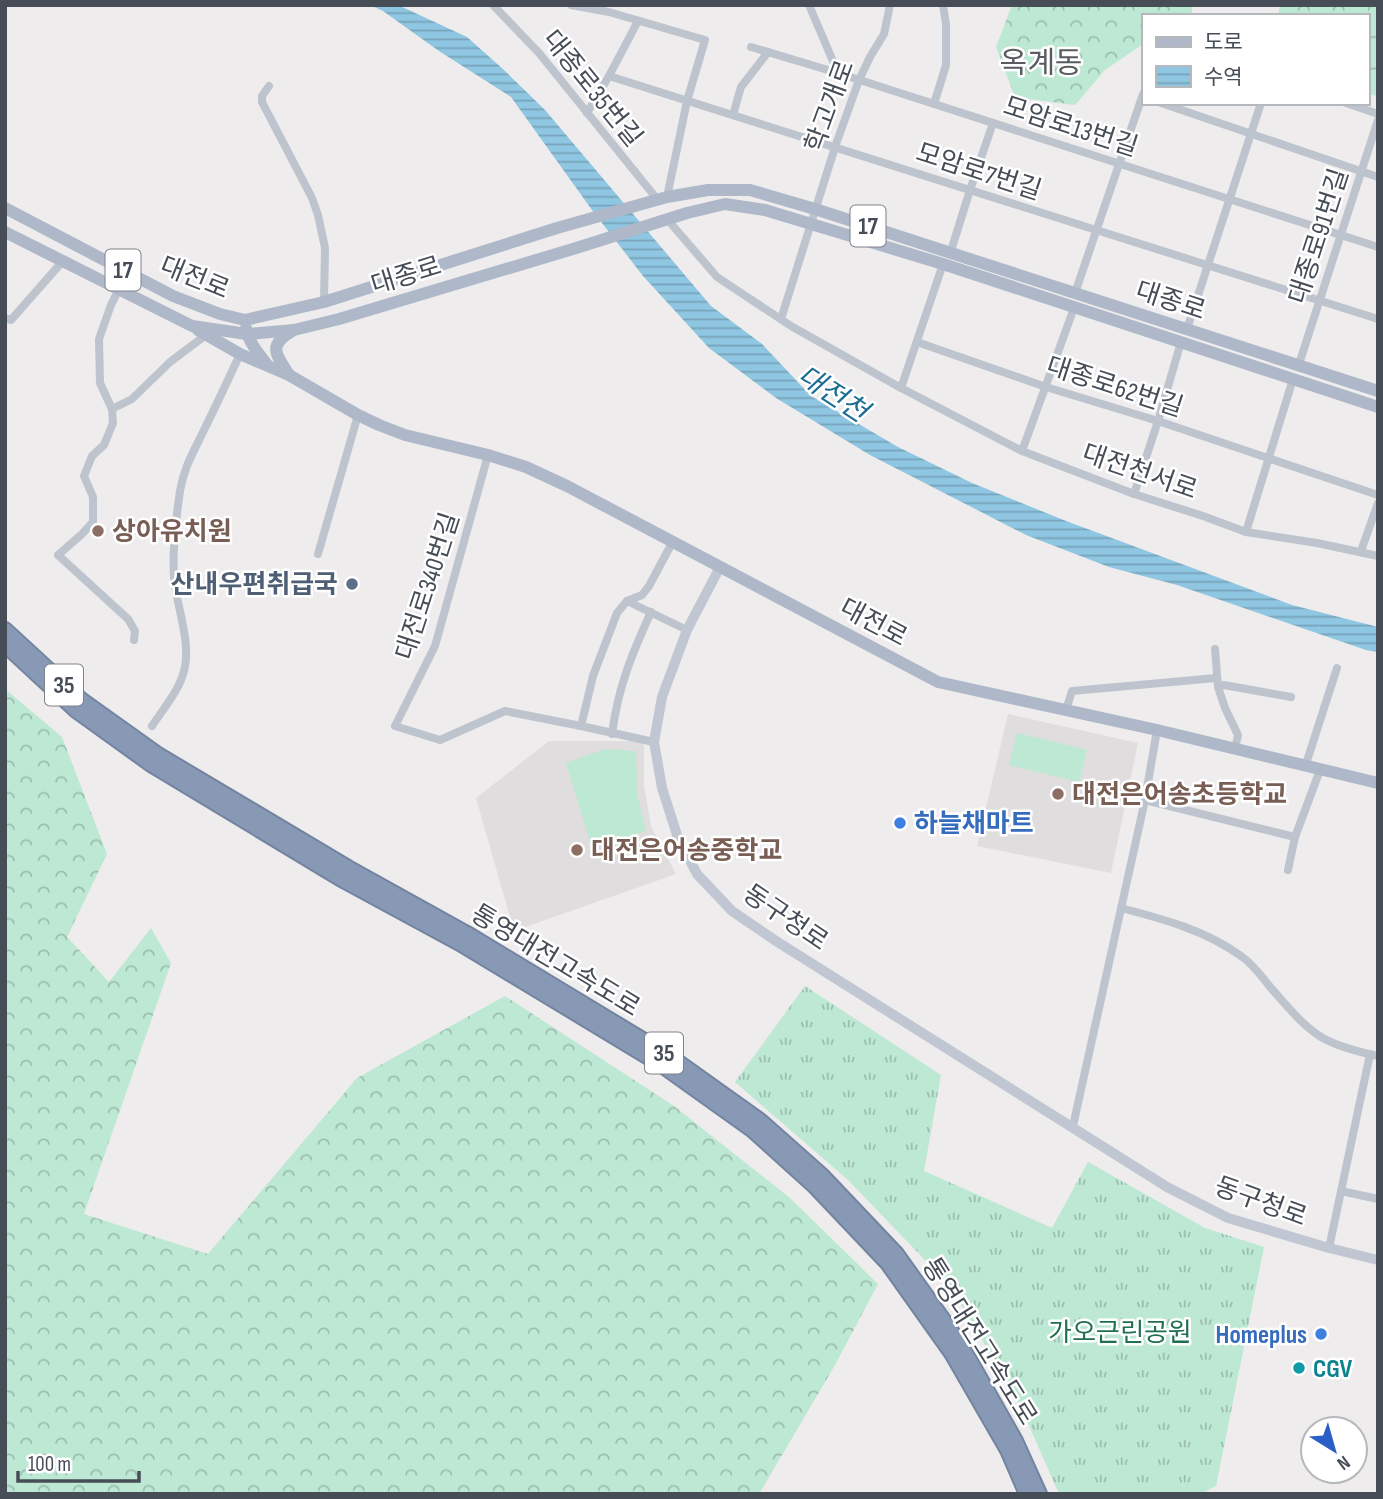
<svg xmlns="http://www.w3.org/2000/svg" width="1383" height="1499" viewBox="0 0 1383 1499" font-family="'Sofia Sans Condensed','Noto Sans KR',sans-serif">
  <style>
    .education { fill: #dfdddd }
    .grass { fill: url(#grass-tufts) }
    .forest { fill: url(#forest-crowns) }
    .garden { fill: #bde8d3 }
    .water { fill: url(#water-rules) }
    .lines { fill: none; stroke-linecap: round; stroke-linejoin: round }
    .highway-casing { stroke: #7384a1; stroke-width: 18 }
    .street { stroke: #bec4cd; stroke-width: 8 }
    .secondary { stroke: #c0c7d3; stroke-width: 10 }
    .primary { stroke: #aeb8c8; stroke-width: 12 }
    .highway { stroke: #8899b6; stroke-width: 14 }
    .education-dot { fill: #8d6e63; stroke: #fff; stroke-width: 2.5 }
    .service-dot { fill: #5c6f8a; stroke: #fff; stroke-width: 2.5 }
    .shop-dot { fill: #3f7fe0; stroke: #fff; stroke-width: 2.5 }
    .culture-dot { fill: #0f9aa8; stroke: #fff; stroke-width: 2.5 }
    .labels { text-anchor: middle; stroke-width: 5; stroke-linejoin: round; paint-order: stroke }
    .shield { fill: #fff; stroke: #7e8289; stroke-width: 2 }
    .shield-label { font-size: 24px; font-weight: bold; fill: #464d57 }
    .street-label { font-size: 26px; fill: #464d57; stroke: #fff }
    .education-label { font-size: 26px; font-weight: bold; fill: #785e54; stroke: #fff; text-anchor: start }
    .service-label { font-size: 26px; font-weight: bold; fill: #4e5e75; stroke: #fff; text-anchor: end }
    .shop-label { font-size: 26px; font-weight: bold; fill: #366cbe; stroke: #fff; text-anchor: start }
    .park-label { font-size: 26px; fill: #206f50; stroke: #fff }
    .culture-label { font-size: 26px; font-weight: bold; fill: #0d838f; stroke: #fff; text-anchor: start }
    .water-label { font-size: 28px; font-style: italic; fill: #1b6d95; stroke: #fff }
    .quarter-label { font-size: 30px; fill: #595b60; stroke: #fff }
  </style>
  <defs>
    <pattern id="grass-tufts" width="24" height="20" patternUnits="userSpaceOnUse" patternTransform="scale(1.75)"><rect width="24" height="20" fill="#bde8d3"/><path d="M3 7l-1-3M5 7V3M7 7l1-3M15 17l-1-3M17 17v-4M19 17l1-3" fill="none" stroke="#9bbeae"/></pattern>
    <pattern id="forest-crowns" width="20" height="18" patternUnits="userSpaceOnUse" patternTransform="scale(1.75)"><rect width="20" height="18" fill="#bde8d3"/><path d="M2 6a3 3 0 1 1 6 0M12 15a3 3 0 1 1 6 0" fill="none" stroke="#9bbeae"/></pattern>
    <pattern id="water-rules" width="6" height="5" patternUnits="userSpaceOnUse" patternTransform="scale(1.75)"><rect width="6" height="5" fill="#8fc6e1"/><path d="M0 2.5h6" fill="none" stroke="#77a3b9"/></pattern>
  </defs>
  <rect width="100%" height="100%" fill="#eeecec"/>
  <g class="education">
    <polygon points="1008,714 1138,743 1111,873 977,846"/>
    <polygon points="549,741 644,741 644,786 651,826 676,874 514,931 476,798"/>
  </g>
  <polygon class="grass" points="805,986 941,1075 924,1171 1052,1228 1088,1162 1205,1228 1264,1247 1216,1486 1200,1494 1059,1494 1020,1405 951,1287 848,1180 735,1082"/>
  <g class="forest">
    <polygon points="1012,5 1193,5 1191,16 1143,16 1143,44 1105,70 1075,105 1015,97 996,47"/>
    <polygon points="1280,5 1378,5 1378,96 1367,94 1367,16 1278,16"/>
    <polygon points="5,689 62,737 107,854 67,937 109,982 151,928 171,963 84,1214 208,1254 357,1078 505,996 674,1106 790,1198 878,1284 835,1365 759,1494 5,1494"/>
  </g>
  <g class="garden">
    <polygon points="1017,733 1087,750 1079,782 1009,765"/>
    <polygon points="605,749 636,751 637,794 646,831 592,848 566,763"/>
  </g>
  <polygon class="water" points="370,5 398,5 467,37 504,70 545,110 711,306 762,344 811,396 898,447 972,483 1066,521 1292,605 1378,627 1378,652 1366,650 1177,585 1109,567 1026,535 870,455 776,398 709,348 643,276 592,210 511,97 439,51 383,11"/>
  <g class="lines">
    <g class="highway-casing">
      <g id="highway">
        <polyline points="5,630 81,700 158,755 348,868 467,934 669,1056 760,1121 822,1176 896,1254 960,1344 1015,1441 1039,1494"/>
        <polyline points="5,644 76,710 151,764 340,878 460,943 662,1065 753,1130 814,1185 888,1263 952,1353 1008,1450 1027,1494"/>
      </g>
    </g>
    <g class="street">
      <polyline points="493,5 539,53 657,199"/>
      <polyline points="571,5 609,12 705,40 687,101 667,197"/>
      <polyline points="809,5 838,73"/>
      <polyline points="751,47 838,73 1378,247"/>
      <polyline points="609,76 1378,319"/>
      <polyline points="269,86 262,96 262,102 312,198 318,215 325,248 324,302"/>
      <polyline points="1161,103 1378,177"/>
      <polyline points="1346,103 1378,114"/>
      <polyline points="934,104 946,65 946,24 943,5"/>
      <polyline points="587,113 609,76 638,21"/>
      <polyline points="733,115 741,87 768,52"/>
      <polyline points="667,219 717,277 791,326 901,388 1022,451 1134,494 1203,516 1246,532 1317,543 1378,556"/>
      <polyline points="950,254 970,190 993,123"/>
      <polyline points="119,289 111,305 99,339 100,383 112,409 113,423 104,445 92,456 84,476 93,497 93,522 82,534 58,555 128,619 135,631 134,640"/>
      <polyline points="1075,293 1143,94"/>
      <polyline points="5,318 11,320 62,262"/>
      <polyline points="781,319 835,147 859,80 870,57 884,34 890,5"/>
      <polyline points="1187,329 1261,103"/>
      <polyline points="917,342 1046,387 1158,421 1378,495"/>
      <polyline points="1299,364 1378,120"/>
      <polyline points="901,388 943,264"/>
      <polyline points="112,409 132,399 170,362 206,335"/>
      <polyline points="1022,451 1074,308"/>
      <polyline points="488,455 435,646 395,726 440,740 505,711 581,726"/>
      <polyline points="1134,494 1158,421 1181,342"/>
      <polyline points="1246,532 1293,379"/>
      <polyline points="1361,551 1378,503"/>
      <polyline points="318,554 358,415"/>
      <polyline points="627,601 687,630"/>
      <polyline points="1215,649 1218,687 1225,708 1238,735 1235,749"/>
      <polyline points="1218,687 1224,685 1291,697"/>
      <polyline points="1066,710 1072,691 1216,678"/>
      <path d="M 152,726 C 163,709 179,691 184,671 C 192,643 176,606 174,576 C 172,548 176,518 180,491 C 184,467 193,453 203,432 C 216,406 228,380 240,354"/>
      <path d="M 612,734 C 618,687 632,654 651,612"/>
      <polyline points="654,742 581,726 593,676 617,613 627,601 642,595 649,586 672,543"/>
      <polyline points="1305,767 1337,668"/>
      <polyline points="1145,800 1295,837"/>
      <polyline points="1288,870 1295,837 1320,770"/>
      <path d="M 1121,908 C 1163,919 1205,930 1241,956 C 1253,964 1262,977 1271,988 C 1286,1005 1302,1025 1321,1037 C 1338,1047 1359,1052 1378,1056"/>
      <polyline points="1073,1126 1145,800 1157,730"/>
      <polyline points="1341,1191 1378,1199"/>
      <polyline points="1329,1248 1370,1054"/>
    </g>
    <polyline class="secondary" points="720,567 687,630 662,697 654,742 662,788 678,838 697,874 732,911 776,941 1167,1187 1228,1218 1329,1248 1378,1260"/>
    <g class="primary">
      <polyline points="5,208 173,296 220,314 245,320 324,302 557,228 667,197 708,190 750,190 815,209 1378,391"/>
      <polyline points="5,232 192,326 247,334 294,330 339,319 573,249 687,213 725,204 765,210 943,264 1378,407"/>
      <path d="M 246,328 C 248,341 258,353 266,363"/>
      <polyline points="198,330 240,354 289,375 358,415 379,425 405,435 488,455 526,467 567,486 938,682 1157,730 1378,783"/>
      <path d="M 289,375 C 276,354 267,346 292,331"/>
    </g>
    <use href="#highway" class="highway"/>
  </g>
  <g class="education-dot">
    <circle cx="98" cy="531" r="7"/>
    <circle cx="1058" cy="794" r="7"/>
    <circle cx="577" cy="850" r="7"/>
  </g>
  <circle class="service-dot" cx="352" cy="584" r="7"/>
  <g class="shop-dot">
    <circle cx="900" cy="823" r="7"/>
    <circle cx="1321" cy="1334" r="7"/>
  </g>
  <circle class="culture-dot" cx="1299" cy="1368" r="7"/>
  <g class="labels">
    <g class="shield">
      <rect x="850.5" y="205.5" width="35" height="41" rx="5"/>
      <rect x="105.5" y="249.5" width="35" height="41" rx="5"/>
      <rect x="45" y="664.5" width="38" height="41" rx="5"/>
      <rect x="645" y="1032.5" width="38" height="41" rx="5"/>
    </g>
    <g class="shield-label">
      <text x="868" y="234">17</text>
      <text x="123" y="278">17</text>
      <text x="64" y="693">35</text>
      <text x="664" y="1061">35</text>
    </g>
    <g class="street-label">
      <text transform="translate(593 88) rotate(51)" y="9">대종로35번길</text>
      <text transform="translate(829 106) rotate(-70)" y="9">학고개로</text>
      <text transform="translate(1071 126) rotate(18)" y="9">모암로13번길</text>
      <text transform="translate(979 171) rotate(18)" y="9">모암로7번길</text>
      <text transform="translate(1318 236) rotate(-72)" y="9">대종로91번길</text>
      <text transform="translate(406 275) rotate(-17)" y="9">대종로</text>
      <text transform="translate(195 277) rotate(22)" y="9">대전로</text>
      <text transform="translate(1171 300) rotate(18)" y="9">대종로</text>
      <text transform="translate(1115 386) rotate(18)" y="9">대종로62번길</text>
      <text transform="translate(1140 471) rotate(19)" y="9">대전천서로</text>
      <text transform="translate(427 586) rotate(-72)" y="9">대전로340번길</text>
      <text transform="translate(874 622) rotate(28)" y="9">대전로</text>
      <text transform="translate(786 917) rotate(34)" y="9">동구청로</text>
      <text transform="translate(556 960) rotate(31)" y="9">통영대전고속도로</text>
      <text transform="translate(1261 1201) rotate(20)" y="9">동구청로</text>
      <text transform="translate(980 1341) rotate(58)" y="9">통영대전고속도로</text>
    </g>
    <g class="education-label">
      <text x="112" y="540">상아유치원</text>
      <text x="1072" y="803">대전은어송초등학교</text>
      <text x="591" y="859">대전은어송중학교</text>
    </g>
    <g class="service-label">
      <text x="338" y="593">산내우편취급국</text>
    </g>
    <g class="shop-label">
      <text x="914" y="832">하늘채마트</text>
      <text x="1307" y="1343" text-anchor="end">Homeplus</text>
    </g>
    <g class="park-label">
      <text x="1120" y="1341">가오근린공원</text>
    </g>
    <g class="culture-label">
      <text x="1313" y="1377">CGV</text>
    </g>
    <g class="water-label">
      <text transform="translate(833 393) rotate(33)" y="10">대전천</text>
    </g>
    <g class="quarter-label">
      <text x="1041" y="73">옥계동</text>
    </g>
  </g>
  <rect width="1383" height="1499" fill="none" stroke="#464d57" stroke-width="14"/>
  <rect x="1142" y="14" width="228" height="91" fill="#ffffff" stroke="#b5b8bc" stroke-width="2"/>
  <rect x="1156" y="37" width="35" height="10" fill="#aeb8c8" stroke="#b5b8bc" stroke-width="2"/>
  <text x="1204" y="49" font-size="21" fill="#464d57">도로</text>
  <rect x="1156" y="66" width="35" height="21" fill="url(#water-rules)" stroke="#b5b8bc" stroke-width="2"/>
  <text x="1204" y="84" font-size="21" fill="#464d57">수역</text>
  <g transform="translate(1334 1450) rotate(143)"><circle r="33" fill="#ffffff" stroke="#b5b8bc" stroke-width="2"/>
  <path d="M0-5L12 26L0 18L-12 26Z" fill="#2c5ec8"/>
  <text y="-10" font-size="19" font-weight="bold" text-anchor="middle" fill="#464d57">N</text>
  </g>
  <path d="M18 1471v10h121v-10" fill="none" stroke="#464d57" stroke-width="3.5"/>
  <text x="28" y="1471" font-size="21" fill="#464d57" stroke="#ffffff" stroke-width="5" paint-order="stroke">100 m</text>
</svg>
